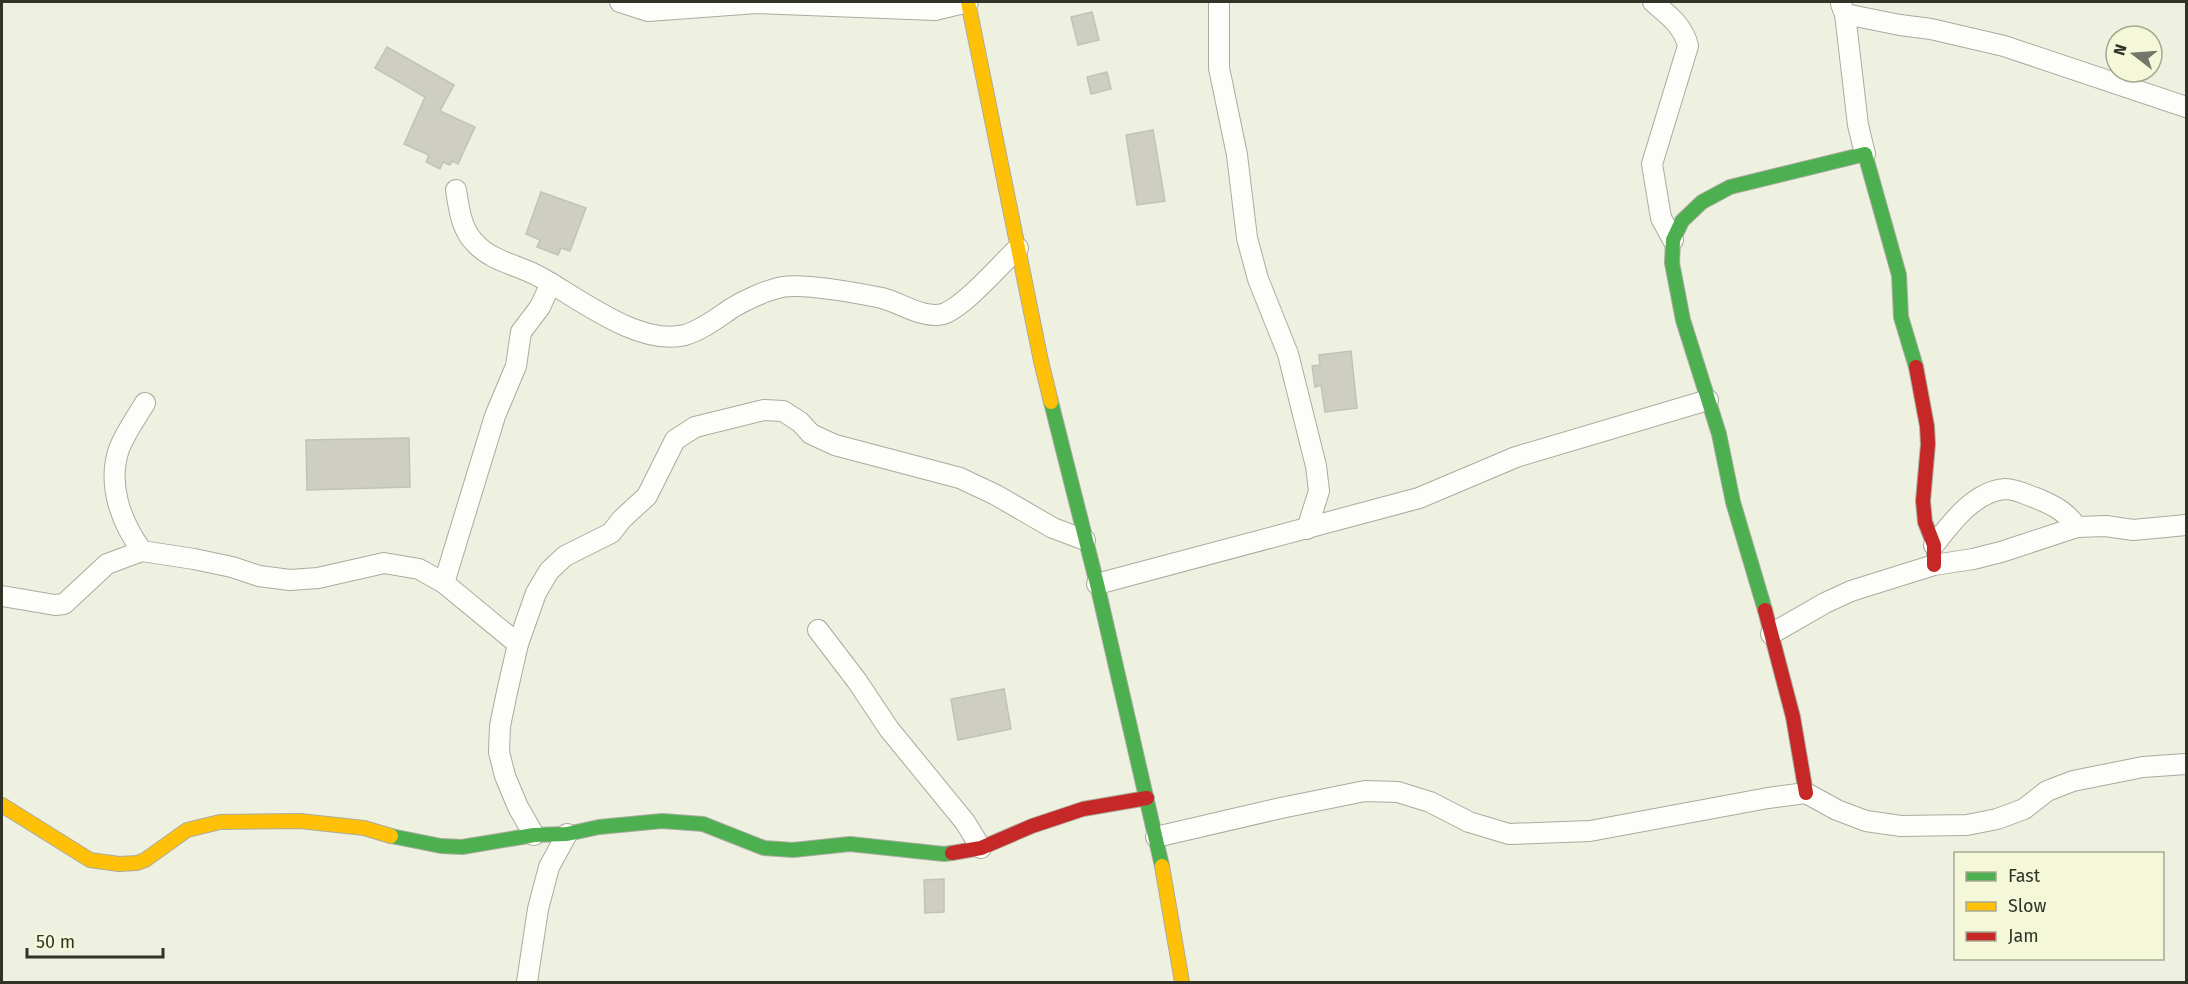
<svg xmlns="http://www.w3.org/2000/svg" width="2188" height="984" viewBox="0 0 2188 984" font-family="'Fira Sans',sans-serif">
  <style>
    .building { fill: #cecfc2; stroke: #c1c3b5; stroke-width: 1.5 }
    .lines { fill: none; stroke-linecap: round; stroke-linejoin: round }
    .street-casing { stroke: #aaab9f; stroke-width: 22 }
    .fast-casing { stroke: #aaab9f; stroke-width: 16 }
    .slow-casing { stroke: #aaab9f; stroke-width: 16 }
    .jam-casing { stroke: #aaab9f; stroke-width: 16 }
    .street { stroke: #fdfdfa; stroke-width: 20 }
    .fast { stroke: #4caf50; stroke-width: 14 }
    .slow { stroke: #ffc107; stroke-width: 14 }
    .jam { stroke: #c62828; stroke-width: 14 }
  </style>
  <rect width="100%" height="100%" fill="#eff1e0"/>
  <g class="building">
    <polygon points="1092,12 1099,40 1078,45 1071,17"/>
    <polygon points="387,47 454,85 440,111 475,127 458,164 452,161 450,165 443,162 440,169 426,162 429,155 404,144 425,97 375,68"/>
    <polygon points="1107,72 1111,89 1091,94 1087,77"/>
    <polygon points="1153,130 1165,201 1137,205 1126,135"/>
    <polygon points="541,192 586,208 570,251 561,248 558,255 537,247 540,240 526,234"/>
    <polygon points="1351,351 1357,408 1325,412 1321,385 1315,387 1312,366 1320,365 1319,355"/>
    <polygon points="409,438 410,487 307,490 306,440"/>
    <polygon points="1004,689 1011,729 958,740 951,699"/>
    <polygon points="944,879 944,912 925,913 924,880"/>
  </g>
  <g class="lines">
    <g class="street-casing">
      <g id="street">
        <polyline points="620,2 648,11 757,3 935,10 968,2"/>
        <polyline points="1219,2 1219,68 1237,155 1247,238 1258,279 1288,354 1316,466 1319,491 1307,529"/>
        <path d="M 1653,2 C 1668,15 1683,25 1688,46 L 1652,164 L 1661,218 L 1673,240"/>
        <polyline points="1841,4 1845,14 1858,125 1865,154"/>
        <polyline points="1845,14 1900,25 1931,29 2004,46 2186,107"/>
        <path d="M 456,190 C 459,208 461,230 476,244 C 493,262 519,265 540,277 C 577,297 639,347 685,335 C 702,330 717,318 732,308 C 745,300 767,290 782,287 C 806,283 857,293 882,298 C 901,303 923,319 943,314 C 963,308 1001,264 1018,248"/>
        <path d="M 1934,545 C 1951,523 1975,491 2005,489 C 2016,489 2027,495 2036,498 C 2055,506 2065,511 2077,527"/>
        <path d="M 142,551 C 121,522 107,485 119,449 C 125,433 136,418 145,403"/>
        <polyline points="444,583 495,416 516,366 521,332 540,307 551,283"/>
        <polyline points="1097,584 1419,498 1516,457 1708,400"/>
        <polyline points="2,596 55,605 64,604 107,564 142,551 194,559 232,567 259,576 290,580 318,578 384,563 419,569 444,583 518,644"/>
        <polyline points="818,630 857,681 889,729 965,822 981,848"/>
        <polyline points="1771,634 1825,603 1851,591 1934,565 1973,559 2001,552 2077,527 2106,526 2133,530 2186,525"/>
        <polyline points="534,835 518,807 505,776 499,752 500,726 507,692 518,644 536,593 549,571 565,556 611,533 622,519 647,496 675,440 695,427 764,410 783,411 800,422 811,434 835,445 960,478 996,495 1053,528 1085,540"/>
        <polyline points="1156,837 1281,808 1365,791 1398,792 1430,802 1469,822 1509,834 1590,831 1768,798 1806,793 1837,810 1866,821 1901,826 1967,825 1997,819 2024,809 2047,791 2073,781 2143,767 2186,764"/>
        <polyline points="527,982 538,909 549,867 567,834"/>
      </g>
    </g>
    <g class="fast-casing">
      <g id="fast">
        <polyline points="1051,402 1097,584 1162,866"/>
        <polyline points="1765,610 1733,502 1719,434 1683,320 1672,263 1673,240 1682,221 1702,202 1730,187 1865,154 1899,275 1901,317 1916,367"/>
        <polyline points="391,836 441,846 462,847 534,835 567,834 599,827 662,821 703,824 764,848 793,850 850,844 944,854 952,853"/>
      </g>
    </g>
    <g class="slow-casing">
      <g id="slow">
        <polyline points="968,2 1041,361 1051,402"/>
        <polyline points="2,805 90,860 119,864 137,863 145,860 187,830 220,822 300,821 364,828 391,836"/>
        <polyline points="1162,866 1182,982"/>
      </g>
    </g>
    <g class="jam-casing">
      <g id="jam">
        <polyline points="1916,367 1927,426 1928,444 1923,501 1925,522 1934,545 1934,565"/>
        <polyline points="1765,610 1793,717 1806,793"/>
        <polyline points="952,853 981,848 1032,826 1083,809 1147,798"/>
      </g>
    </g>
    <use href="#street" class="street"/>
    <use href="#fast" class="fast"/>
    <use href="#slow" class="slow"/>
    <use href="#jam" class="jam"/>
  </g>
  <rect width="2188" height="984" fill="none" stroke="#323327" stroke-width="6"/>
  <rect x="1954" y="852" width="210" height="108" fill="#f4f8d9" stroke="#a6a992" stroke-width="1.5"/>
  <rect x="1966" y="872" width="30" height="9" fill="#4caf50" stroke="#a6a992" stroke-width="1.5"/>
  <text x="2008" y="882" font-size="18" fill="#323327">Fast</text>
  <rect x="1966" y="902" width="30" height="9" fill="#ffc107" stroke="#a6a992" stroke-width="1.5"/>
  <text x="2008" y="912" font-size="18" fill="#323327">Slow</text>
  <rect x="1966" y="932" width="30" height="9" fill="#c62828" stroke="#a6a992" stroke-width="1.5"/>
  <text x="2008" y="942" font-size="18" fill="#323327">Jam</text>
  <g transform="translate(2134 54) rotate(287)"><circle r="28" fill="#f4f8d9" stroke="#a6a992" stroke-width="1.5"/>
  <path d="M0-4.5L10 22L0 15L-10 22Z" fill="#747668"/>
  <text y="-9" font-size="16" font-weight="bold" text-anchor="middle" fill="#323327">N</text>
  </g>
  <path d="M27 948v9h136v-9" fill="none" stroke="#323327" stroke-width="3"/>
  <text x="36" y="948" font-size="18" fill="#323327" stroke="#f4f8d9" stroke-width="4.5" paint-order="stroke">50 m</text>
</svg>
